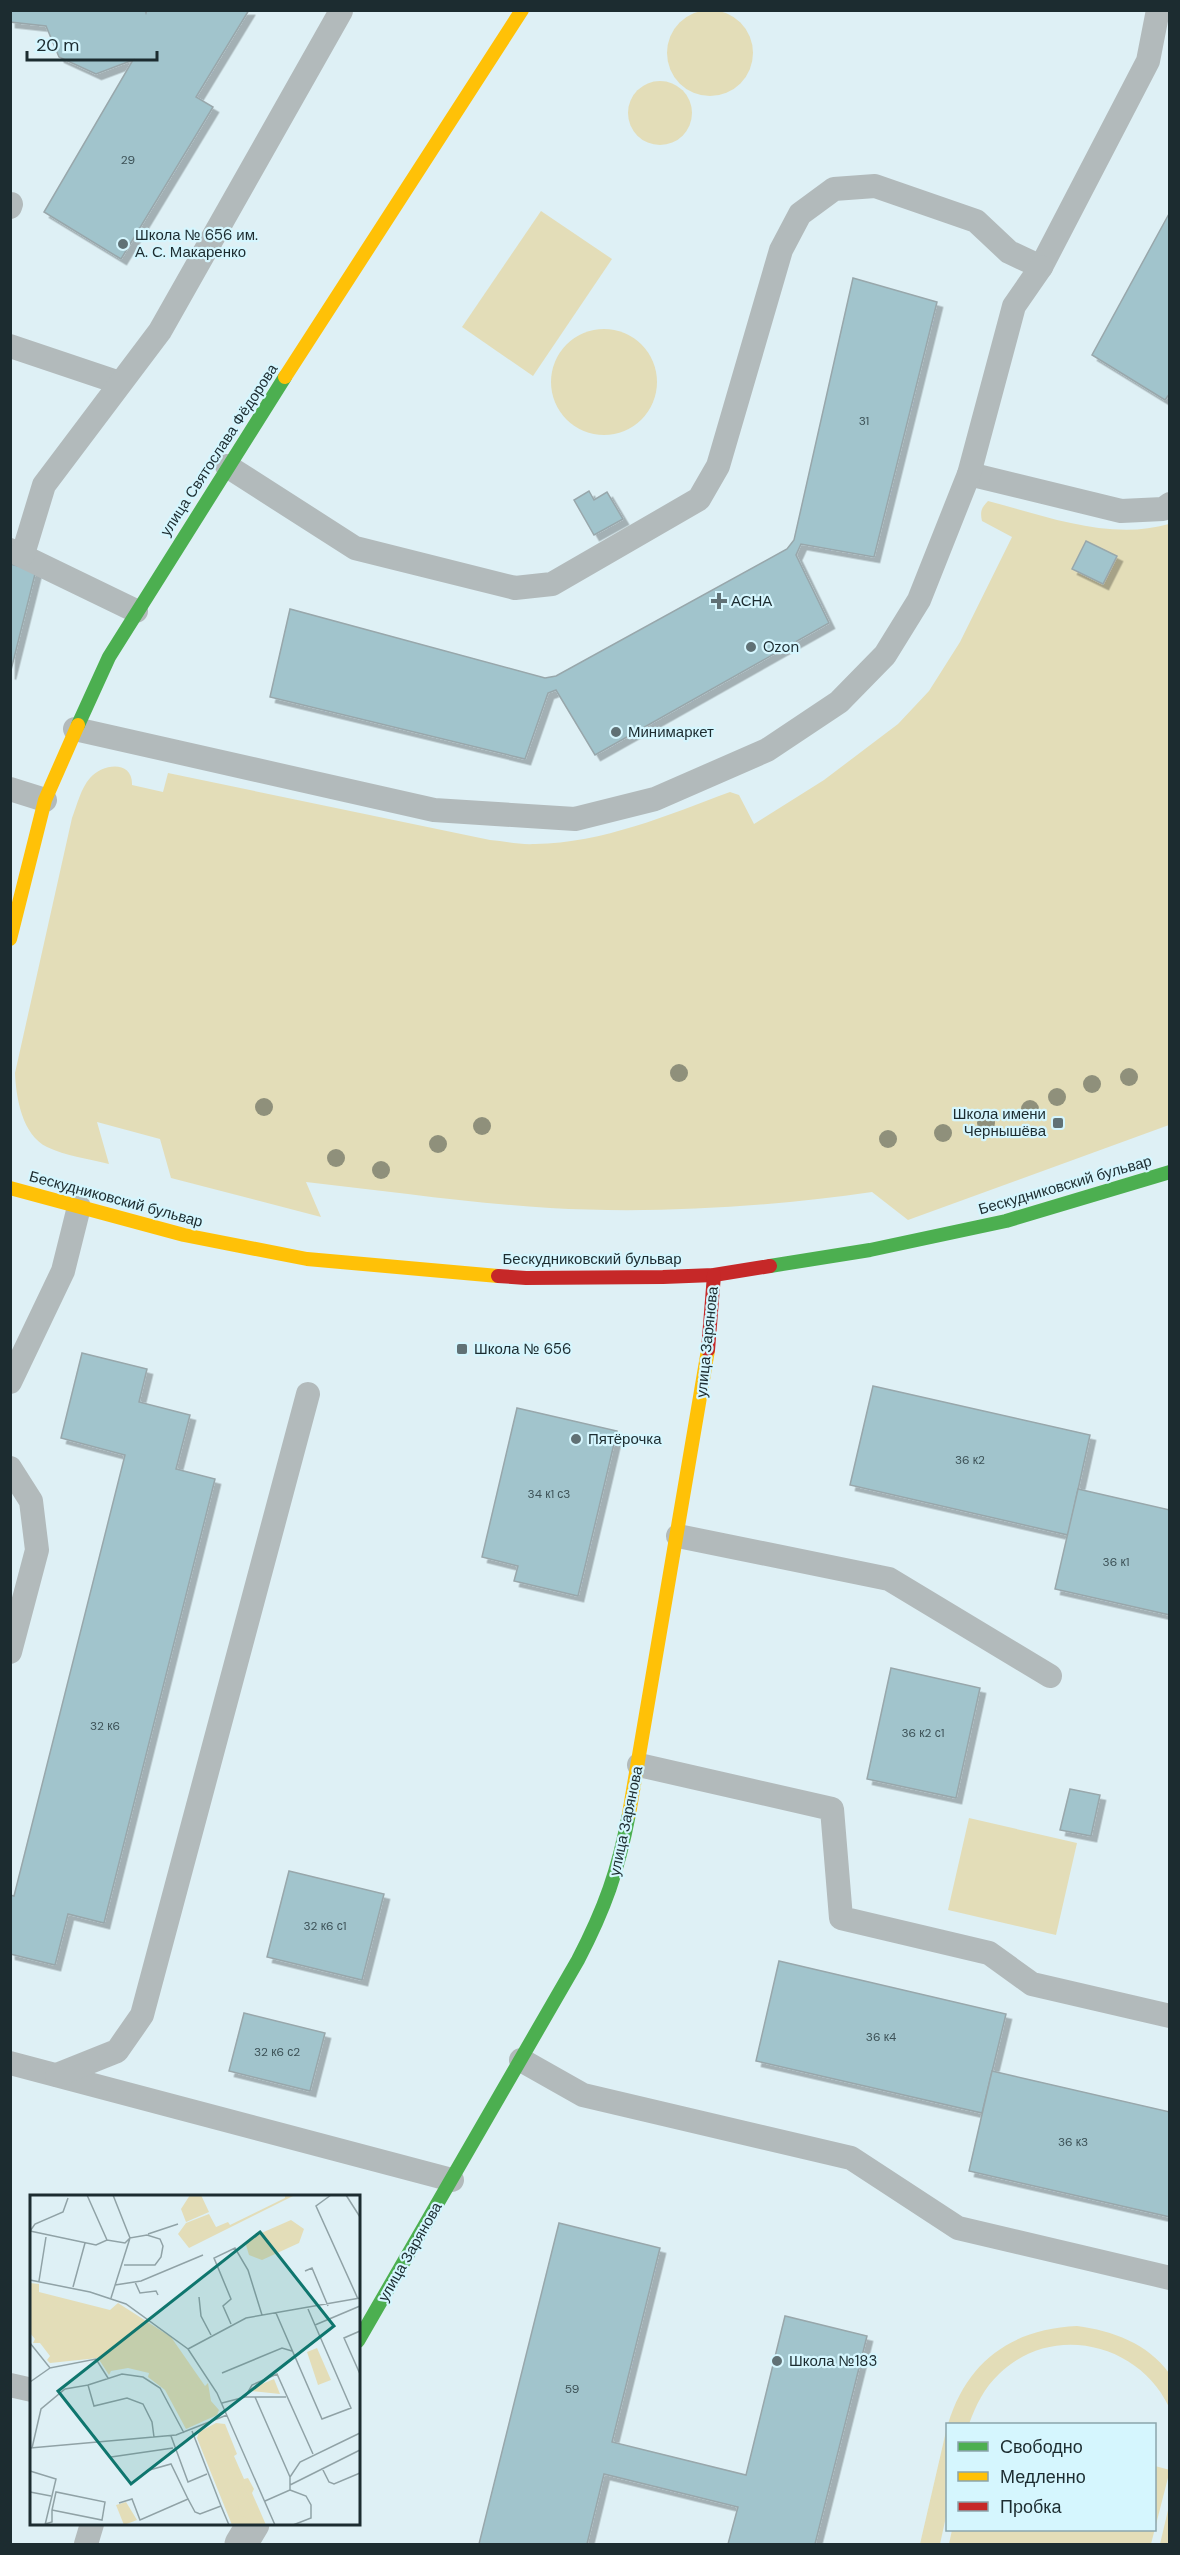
<svg xmlns="http://www.w3.org/2000/svg" width="1180" height="2555" viewBox="0 0 1180 2555" font-family="'DM Sans',sans-serif">
  <style>
    .green { fill: #e3ddb8 }
    .building { fill: #a1c4cc; stroke: #98a7ab; stroke-width: 1.5; filter: url(#shadow) }
    .lines { fill: none; stroke-linecap: round; stroke-linejoin: round }
    .lane { stroke: #b2babb; stroke-width: 24 }
    .street { stroke: #b2babb; stroke-width: 33 }
    .fast { stroke: #4caf50; stroke-width: 14 }
    .slow { stroke: #ffc107; stroke-width: 14 }
    .jam { stroke: #c62828; stroke-width: 14 }
    .tree { fill: #8f907b }
    .poi-dot { fill: #607175; stroke: #d5f6fe; stroke-width: 2 }
    .labels { text-anchor: middle; stroke-width: 4.5; stroke-linejoin: round; paint-order: stroke }
    .number-label { font-size: 12px; fill: #3d5257 }
    .poi-label { font-size: 15px; fill: #1c2c30; stroke: #d5f6fe; text-anchor: start }
    .street-label { font-size: 15px; fill: #1c2c30; stroke: #d5f6fe }
    .inset-road { fill: none; stroke: #90a2a6; stroke-width: 1.5 }
    .view { fill: #0f766e; fill-opacity: 0.15; stroke: #0f766e; stroke-width: 3 }
    .inset-edge { fill: none; stroke: #1c2c30; stroke-width: 3 }
  </style>
  <defs>
    <filter id="shadow"><feDropShadow dx="5.5" dy="5.5" stdDeviation="0" flood-color="#0004"/></filter>
  </defs>
  <rect width="100%" height="100%" fill="#def0f5"/>
  <g class="green">
    <circle cx="710" cy="53" r="43"/>
    <circle cx="660" cy="113" r="32"/>
    <polygon points="541,211 612,259 533,376 462,327"/>
    <circle cx="604" cy="382" r="53"/>
    <path d="M 988,501 C 1046,516 1110,541 1169,524 L 1169,1125 L 908,1220 L 872,1192 C 769,1207 653,1214 550,1208 C 469,1203 387,1191 306,1182 L 321,1217 L 171,1178 L 160,1139 L 97,1122 L 109,1164 C 90,1159 65,1156 47,1147 C 22,1135 16,1097 15,1073 L 72,818 C 77,805 81,788 90,778 C 103,763 133,760 132,785 L 163,792 L 168,773 L 490,840 C 504,841 520,845 535,844 C 603,843 668,815 730,792 L 739,795 L 754,824 L 824,780 L 898,724 L 929,691 L 960,642 L 1012,537 L 982,521 C 980,512 981,508 988,501 Z"/>
    <polygon points="969,1818 1077,1843 1056,1935 948,1910"/>
    <path d="M 1077,2326 C 1113,2331 1147,2343 1169,2373 L 1169,2407 C 1139,2343 1052,2322 999,2374 C 984,2388 976,2405 969,2424 L 948,2424 C 967,2361 1012,2329 1077,2326 Z"/>
    <polygon points="947,2427 947,2512 940,2544 920,2544"/>
    <polygon points="1155,2466 1170,2470 1151,2544 949,2544 952,2530 1154,2530"/>
    <polygon points="1169,2506 1169,2544 1160,2544"/>
  </g>
  <g class="building">
    <polygon points="10,10 145,10 146,13 147,10 249,10 196,97 213,107 121,259 44,212 133,60 96,74 59,57 46,26 10,22"/>
    <polygon points="1170,212 1170,393 1165,400 1092,355"/>
    <polygon points="853,278 937,302 874,557 801,544 796,555 829,623 595,755 556,690 548,693 525,759 270,697 290,609 545,678 556,676 787,549 794,540"/>
    <polygon points="589,491 594,500 607,492 623,519 594,535 574,500"/>
    <polygon points="1086,541 1117,556 1103,584 1072,569"/>
    <polygon points="10,564 36,570 10,674"/>
    <polygon points="82,1353 147,1369 139,1402 190,1415 176,1469 215,1479 104,1923 68,1914 55,1965 10,1954 10,1895 14,1896 125,1455 61,1438"/>
    <polygon points="873,1386 1090,1435 1068,1535 850,1485"/>
    <polygon points="517,1408 617,1431 578,1596 514,1581 518,1566 482,1557"/>
    <polygon points="1078,1489 1170,1510 1170,1615 1055,1589"/>
    <polygon points="891,1668 980,1688 956,1798 867,1779"/>
    <polygon points="1070,1789 1100,1795 1091,1836 1060,1830"/>
    <polygon points="289,1871 384,1894 362,1980 267,1957"/>
    <polygon points="779,1961 1006,2014 982,2113 756,2061"/>
    <polygon points="244,2013 325,2033 310,2091 229,2071"/>
    <polygon points="992,2071 1170,2112 1170,2217 969,2171"/>
    <polygon points="559,2223 660,2248 612,2442 746,2475 785,2316 867,2336 815,2544 728,2544 738,2507 604,2474 587,2544 479,2544"/>
  </g>
  <g class="lines">
    <g class="lane">
      <polyline points="10,207 11,204"/>
      <polyline points="10,346 120,383"/>
      <polyline points="227,466 355,548 515,588 552,584 699,499 718,466 781,250 800,214 834,189 875,186 976,221 1009,252 1041,267 1148,61 1158,10"/>
      <polyline points="969,474 1121,511 1163,509 1170,504"/>
      <polyline points="10,550 136,611"/>
      <polyline points="23,554 44,485 160,331 341,11"/>
      <polyline points="75,729 434,810 575,819 655,799 767,750 839,702 885,655 919,600 969,474 1014,306 1041,267"/>
      <polyline points="10,789 45,800"/>
      <polyline points="10,1382 63,1271 79,1207"/>
      <polyline points="10,1468 31,1501 37,1550 10,1652"/>
      <polyline points="678,1536 889,1579 1050,1676"/>
      <polyline points="639,1765 832,1809 841,1918 989,1953 1032,1984 1170,2016"/>
      <polyline points="521,2060 583,2095 851,2158 958,2228 1170,2278"/>
      <polyline points="10,2063 452,2180"/>
      <polyline points="57,2075 117,2051 142,2015 308,1394"/>
      <polyline points="10,2385 32,2390"/>
      <polyline points="86,2544 92,2524"/>
    </g>
    <polyline class="street" points="241,2544 253,2524"/>
    <g class="fast">
      <polyline points="78,725 109,657 285,377"/>
      <polyline points="770,1266 870,1250 1006,1221 1170,1172"/>
      <path d="M 358,2341 L 578,1960 C 605,1908 618,1871 629,1814"/>
    </g>
    <g class="slow">
      <polyline points="285,377 522,10"/>
      <polyline points="10,939 45,800 78,725"/>
      <polyline points="10,1188 184,1235 307,1259 498,1276"/>
      <polyline points="629,1814 708,1350"/>
    </g>
    <g class="jam">
      <polyline points="498,1276 526,1278 663,1277 714,1275 770,1266"/>
      <polyline points="708,1350 714,1275"/>
    </g>
  </g>
  <g class="tree">
    <circle cx="679" cy="1073" r="9"/>
    <circle cx="1129" cy="1077" r="9"/>
    <circle cx="1092" cy="1084" r="9"/>
    <circle cx="1057" cy="1097" r="9"/>
    <circle cx="264" cy="1107" r="9"/>
    <circle cx="1030" cy="1109" r="9"/>
    <circle cx="986" cy="1123" r="9"/>
    <circle cx="482" cy="1126" r="9"/>
    <circle cx="943" cy="1133" r="9"/>
    <circle cx="888" cy="1139" r="9"/>
    <circle cx="438" cy="1144" r="9"/>
    <circle cx="336" cy="1158" r="9"/>
    <circle cx="381" cy="1170" r="9"/>
  </g>
  <g class="poi-dot">
    <circle cx="123" cy="244" r="6"/>
    <path d="M716 592h6v6h6v6h-6v6h-6v-6h-6v-6h6z"/>
    <circle cx="751" cy="647" r="6"/>
    <circle cx="616" cy="732" r="6"/>
    <rect x="1052" y="1117" width="12" height="12" rx="3"/>
    <rect x="456" y="1343" width="12" height="12" rx="3"/>
    <circle cx="576" cy="1439" r="6"/>
    <circle cx="777" cy="2361" r="6"/>
  </g>
  <g class="labels">
    <g class="number-label">
      <text x="128" y="164">29</text>
      <text x="864" y="425">31</text>
      <text x="970" y="1464">36 к2</text>
      <text x="549" y="1498">34 к1 с3</text>
      <text x="1116" y="1566">36 к1</text>
      <text x="105" y="1730">32 к6</text>
      <text x="923" y="1737">36 к2 с1</text>
      <text x="325" y="1930">32 к6 с1</text>
      <text x="881" y="2041">36 к4</text>
      <text x="277" y="2056">32 к6 с2</text>
      <text x="1073" y="2146">36 к3</text>
      <text x="572" y="2393">59</text>
    </g>
    <g class="poi-label">
      <text x="135" y="240">Школа № 656 им.<tspan x="135" dy="17">А. С. Макаренко</tspan></text>
      <text x="731" y="606">АСНА</text>
      <text x="763" y="652">Ozon</text>
      <text x="628" y="737">Минимаркет</text>
      <text x="1046" y="1119" text-anchor="end">Школа имени<tspan x="1046" dy="17">Чернышёва</tspan></text>
      <text x="474" y="1354">Школа № 656</text>
      <text x="588" y="1444">Пятёрочка</text>
      <text x="789" y="2366">Школа №183</text>
    </g>
    <g class="street-label">
      <text transform="translate(219 450) rotate(-57)" y="5">улица Святослава Фёдорова</text>
      <text transform="translate(1065 1185) rotate(-16)" y="5">Бескудниковский бульвар</text>
      <text transform="translate(116 1199) rotate(15)" y="5">Бескудниковский бульвар</text>
      <text x="592" y="1264">Бескудниковский бульвар</text>
      <text transform="translate(707 1342) rotate(-84)" y="5">улица Зарянова</text>
      <text transform="translate(626 1821) rotate(-78)" y="5">улица Зарянова</text>
      <text transform="translate(410 2252) rotate(-60)" y="5">улица Зарянова</text>
    </g>
  </g>
  <g transform="translate(30 2195)">
    <rect width="330" height="330" fill="#def0f5"/>
    <path d="M 160,0 L 171,0 L 179,17 L 156,27 L 151,14 ZM 255,0 L 265,0 L 159,53 L 148,39 L 156,28 L 179,19 L 186,32 L 198,27 L 200,30 L 255,3 ZM 261,25 L 274,34 L 269,48 L 232,65 L 219,60 L 216,50 L 222,42 ZM 0,88 L 9,89 L 9,97 L 80,115 L 88,108 L 141,142 L 175,191 L 178,188 L 181,206 L 189,215 L 187,220 L 156,234 L 135,195 L 118,182 L 119,178 L 98,173 L 81,176 L 79,180 L 68,163 L 20,168 L 17,165 L 20,161 L 10,148 L 3,148 L 5,144 L 0,138 ZM 287,153 L 301,185 L 288,190 L 277,157 ZM 244,184 L 250,199 L 221,196 L 222,193 ZM 186,228 L 195,229 L 207,259 L 204,261 L 214,284 L 218,283 L 224,294 L 222,298 L 236,330 L 202,330 L 167,243 L 169,237 ZM 96,307 L 107,325 L 94,330 L 86,310 Z" fill="#e3ddb8"/>
    <path d="M 212,291 L 224,309 L 233,330 L 211,321 L 206,305 Z" fill="#e3ddb8"/>
    <path class="inset-road" d="M 57,0 L 77,45M 83,0 L 100,43 L 117,40 L 130,44 L 133,51 L 131,62 L 125,70 L 94,70M 301,0 L 286,11 L 328,104M 316,0 L 330,22M 0,36 L 66,50 L 77,45 L 95,48 L 100,43 L 81,103M 0,36 L 5,29 L 33,17 L 38,3M 118,39 L 148,29M 275,76 L 282,73 L 298,111M 0,85 L 60,97 L 96,109 L 158,154 L 187,198 L 245,330M 9,86 L 16,42M 105,87 L 110,98 L 126,96 L 128,100M 85,90 L 111,86 L 173,60M 43,92 L 55,48M 169,102 L 171,121 L 181,140M 246,118 L 292,224 L 321,213 L 278,114M 201,129 L 193,111 L 201,104 L 184,63 L 205,53 L 218,75 L 232,120M 285,130 L 330,111M 330,136 L 314,143 L 330,179M 0,148 L 20,173 L 66,164 L 78,183M 158,154 L 216,123 L 330,103M 192,178 L 252,153 L 262,156M 0,187 L 20,173M 58,190 L 92,179 L 113,182 L 130,193 L 154,238M 215,202 L 225,202 L 260,282M 225,202 L 256,202M 192,208 L 215,202 L 222,190 L 247,179 L 283,259M 162,236 L 191,311M 141,241 L 158,287 L 177,279M 0,253 L 146,240 L 197,220M 2,253 L 11,214 L 35,194 L 58,190 L 64,211 L 97,203 L 113,209 L 122,227 L 124,242M 81,262 L 143,253M 292,273 L 299,287 L 304,289 L 330,278M 0,276 L 26,284 L 15,330M 116,276 L 141,269 L 158,304M 260,290 L 330,255M 260,295 L 276,301 L 281,310 L 281,323 L 263,330M 0,297 L 21,301M 235,306 L 260,295 L 260,282 L 270,267 L 330,238M 89,308 L 102,304 L 110,325 L 158,304 L 165,317 L 170,319 L 191,311 L 199,330M 15,329 L 22,327 L 22,315 L 26,297 L 75,307 L 72,325 L 22,315"/>
    <path class="view" d="M 230,37 L 304,131 L 101,289 L 28,196 Z"/>
    <rect width="330" height="330" class="inset-edge"/>
  </g>
  <rect width="1180" height="2555" fill="none" stroke="#1c2c30" stroke-width="24"/>
  <rect x="946" y="2423" width="210" height="108" fill="#d5f6fe" stroke="#8ba5ac" stroke-width="1.5"/>
  <rect x="958" y="2442" width="30" height="9" fill="#4caf50" stroke="#8ba5ac" stroke-width="1.5"/>
  <text x="1000" y="2453" font-size="18" fill="#1c2c30">Свободно</text>
  <rect x="958" y="2472" width="30" height="9" fill="#ffc107" stroke="#8ba5ac" stroke-width="1.5"/>
  <text x="1000" y="2483" font-size="18" fill="#1c2c30">Медленно</text>
  <rect x="958" y="2502" width="30" height="9" fill="#c62828" stroke="#8ba5ac" stroke-width="1.5"/>
  <text x="1000" y="2513" font-size="18" fill="#1c2c30">Пробка</text>
  <path d="M27 51v9h130v-9" fill="none" stroke="#1c2c30" stroke-width="3"/>
  <text x="36" y="51" font-size="18" fill="#1c2c30" stroke="#d5f6fe" stroke-width="4.5" paint-order="stroke">20 m</text>
</svg>
